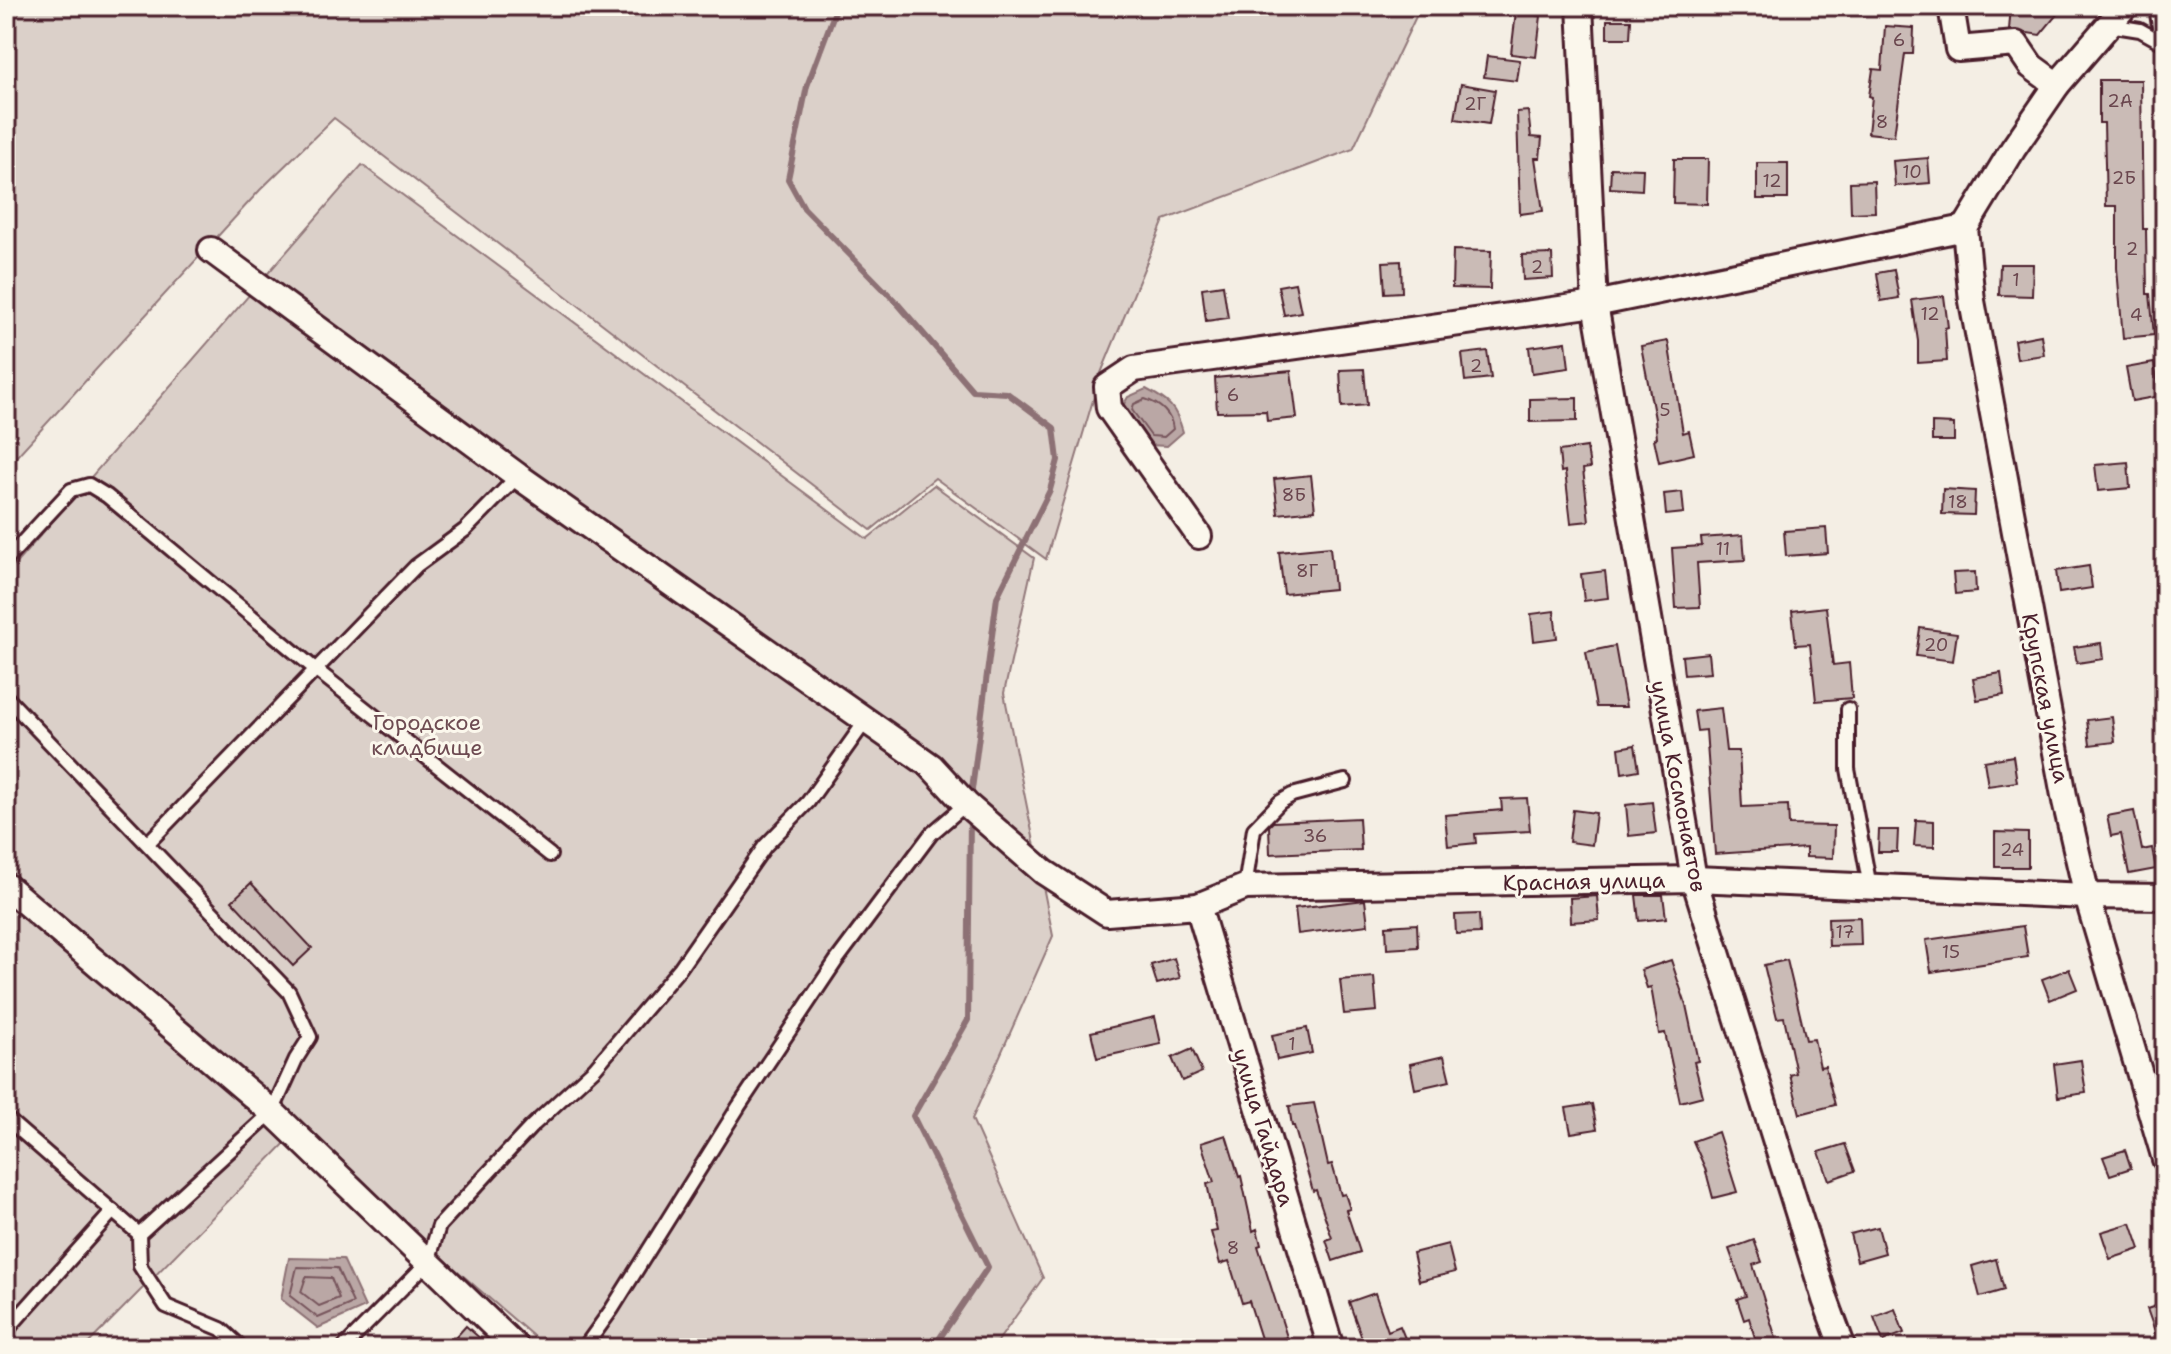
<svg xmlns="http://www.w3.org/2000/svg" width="2171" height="1354" viewBox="0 0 2171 1354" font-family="'Shantell Sans',sans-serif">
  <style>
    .green { fill: #dbd0c9; stroke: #92787a; stroke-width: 2 }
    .water { fill: #baa7a5; stroke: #8d7174; stroke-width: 2 }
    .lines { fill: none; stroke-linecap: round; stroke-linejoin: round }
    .shore { stroke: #77555c; stroke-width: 2 }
    .stream { stroke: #8d7174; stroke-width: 6 }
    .building { fill: #cabbb6; stroke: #4a1f2b; stroke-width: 2 }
    .service-casing { stroke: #4a1f2b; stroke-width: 18 }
    .minor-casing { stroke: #4a1f2b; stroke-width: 30 }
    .service { stroke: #fbf7ec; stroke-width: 12 }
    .minor { stroke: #fbf7ec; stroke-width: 24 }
    .labels { text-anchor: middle; stroke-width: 6; stroke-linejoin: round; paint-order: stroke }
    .number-label { font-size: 18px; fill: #6a464e }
    .street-label { font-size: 22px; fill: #4a1f2b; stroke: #fbf7ec }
    .park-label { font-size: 22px; fill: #6e4b52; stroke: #fbf7ec }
  </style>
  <rect width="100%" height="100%" fill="#f4eee4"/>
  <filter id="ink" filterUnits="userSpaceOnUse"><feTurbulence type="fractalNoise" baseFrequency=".0125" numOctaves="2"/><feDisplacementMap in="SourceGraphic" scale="16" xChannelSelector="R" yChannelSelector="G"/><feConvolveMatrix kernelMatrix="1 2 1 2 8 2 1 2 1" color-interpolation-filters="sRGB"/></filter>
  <g filter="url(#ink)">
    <g class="green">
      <polygon points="6,6 1421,6 1353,149 1164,220 1101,373 1046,559 935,478 871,530 334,118 260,190 6,468"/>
      <polygon points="362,165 867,539 934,485 1034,558 1004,693 1053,936 972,1119 1043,1278 993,1348 547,1348 296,1132 84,1348 6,1348 6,575"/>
    </g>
    <g class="water">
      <path d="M 1146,389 C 1169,401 1176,407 1183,432 L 1167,446 L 1148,445 L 1121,409 L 1128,397 Z"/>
      <polygon points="289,1258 343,1259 365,1307 318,1328 281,1299"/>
    </g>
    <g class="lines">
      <g class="shore">
        <path d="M 1145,399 C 1160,404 1171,413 1173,429 L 1164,437 L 1151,436 L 1132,410 L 1134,404 Z"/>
        <polygon points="297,1267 337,1268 353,1303 318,1318 290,1296"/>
        <polygon points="306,1277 331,1278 339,1298 319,1306 301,1292"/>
      </g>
      <g class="stream">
        <polyline points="837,6 807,86 788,179 804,208 897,303 973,391 1007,393 1054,428 1058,460 1050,490 997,597 971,797"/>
        <polyline points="933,1348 988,1267 913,1116 968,1020 970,817"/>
      </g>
    </g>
    <g class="building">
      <polygon points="2011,6 2064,6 2040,35 2009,30"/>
      <polygon points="1516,12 1541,16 1536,57 1511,54"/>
      <polygon points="1607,20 1631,20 1630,38 1607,38"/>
      <polygon points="1885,26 1914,28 1913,54 1905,54 1894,136 1868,133 1872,97 1869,96 1873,69 1882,70"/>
      <polygon points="1487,56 1520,60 1517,81 1484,77"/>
      <polygon points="2099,80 2141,80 2143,229 2146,229 2147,294 2150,294 2154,335 2123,338 2117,268 2117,206 2106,206 2104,123 2099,123"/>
      <polygon points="1461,84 1495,90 1489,124 1455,119"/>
      <polygon points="1528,111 1531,137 1542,138 1540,158 1535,158 1543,211 1520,214 1517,112"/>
      <polygon points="1928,158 1930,183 1895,186 1893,161"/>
      <polygon points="1674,159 1708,159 1707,204 1673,203"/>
      <rect x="1757" y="163" width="31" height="36"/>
      <polygon points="1611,168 1643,169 1642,190 1610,188"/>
      <polygon points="1874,181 1875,212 1851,213 1850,182"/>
      <polygon points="1453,250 1491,251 1490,289 1452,288"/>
      <polygon points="1552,254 1553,278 1523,280 1522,255"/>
      <polygon points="1401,261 1402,292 1385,293 1383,262"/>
      <polygon points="2000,264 2033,264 2032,296 1999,295"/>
      <polygon points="1894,270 1899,298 1881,301 1877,273"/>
      <polygon points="1295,283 1301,312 1284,315 1278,286"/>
      <polygon points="1223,285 1228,318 1206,321 1202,288"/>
      <polygon points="1944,296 1948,327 1945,328 1947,361 1918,363 1918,341 1912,300"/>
      <polygon points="2041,335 2044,355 2017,359 2014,340"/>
      <polygon points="1668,341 1683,433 1689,431 1694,454 1659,462 1654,439 1657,438 1655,419 1641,346"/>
      <polygon points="1566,342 1569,368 1532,373 1529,347"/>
      <polygon points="1487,351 1491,378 1465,381 1462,354"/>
      <polygon points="2154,363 2160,396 2132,401 2126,368"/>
      <polygon points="1364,369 1367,405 1342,407 1340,370"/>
      <polygon points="1291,371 1297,418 1267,421 1266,411 1217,412 1215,378"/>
      <polygon points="1577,398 1577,421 1530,422 1530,399"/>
      <polygon points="1932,423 1954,424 1954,441 1932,441"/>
      <polygon points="1587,447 1590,468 1583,469 1589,521 1571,523 1565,471 1561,472 1559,451"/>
      <polygon points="2128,462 2130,488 2098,491 2095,465"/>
      <polygon points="1311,475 1315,510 1278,514 1274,479"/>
      <polygon points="1943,489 1975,491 1974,515 1942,514"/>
      <polygon points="1682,492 1684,513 1666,515 1664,494"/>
      <polygon points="1826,528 1828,553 1786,556 1784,531"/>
      <polygon points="1743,535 1745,560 1697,563 1700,607 1676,608 1672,548 1702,546 1701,538"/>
      <polygon points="1330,547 1334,589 1284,594 1279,552"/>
      <polygon points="2089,566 2092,588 2059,593 2056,571"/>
      <polygon points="1605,571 1608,598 1584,601 1581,574"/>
      <polygon points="1975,572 1976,592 1955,594 1953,573"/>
      <polygon points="1826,607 1833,665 1849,663 1852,698 1816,701 1810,644 1796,645 1792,611"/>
      <polygon points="1554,611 1557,638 1534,641 1531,614"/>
      <polygon points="1920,628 1957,633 1953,661 1916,656"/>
      <polygon points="2101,643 2103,659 2077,663 2074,647"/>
      <polygon points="1615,646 1626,707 1596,707 1586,652"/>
      <polygon points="1708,653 1710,673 1684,675 1682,656"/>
      <polygon points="2001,673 2004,695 1977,700 1973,678"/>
      <polygon points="1721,708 1726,751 1739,751 1742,807 1788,805 1789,825 1834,826 1833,858 1806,857 1806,848 1715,854 1706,730 1697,731 1694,711"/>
      <polygon points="2112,717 2115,742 2090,745 2087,720"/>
      <polygon points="1635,745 1639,770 1622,773 1619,748"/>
      <polygon points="2013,756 2017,782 1988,786 1984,761"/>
      <polygon points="1527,798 1530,831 1475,834 1476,843 1448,846 1445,815 1502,810 1501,799"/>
      <polygon points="1652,802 1656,833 1629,836 1626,805"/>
      <polygon points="1573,810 1596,813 1592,845 1569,842"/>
      <polygon points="2134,811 2142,850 2152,848 2156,869 2129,874 2121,834 2111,836 2107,816"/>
      <polygon points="1359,818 1361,850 1270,854 1269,826 1273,822"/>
      <polygon points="1916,820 1934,821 1934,847 1914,846"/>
      <polygon points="1879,830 1898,830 1897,852 1878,852"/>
      <polygon points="1995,832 2028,833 2028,867 1995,867"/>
      <polygon points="251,883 312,948 293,966 232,901"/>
      <polygon points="1636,895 1663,895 1666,918 1639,921"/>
      <polygon points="1597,896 1599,920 1571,922 1570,898"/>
      <polygon points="1365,900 1368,925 1298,934 1295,908"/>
      <polygon points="1479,914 1480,933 1456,934 1455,915"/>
      <polygon points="1860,917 1861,945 1829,946 1828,918"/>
      <polygon points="1417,924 1418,947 1387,949 1386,926"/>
      <polygon points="2023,926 2028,957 1931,972 1926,940"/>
      <polygon points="1174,958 1180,978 1157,984 1151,965"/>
      <polygon points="1671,960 1686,1005 1698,1061 1694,1062 1703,1096 1680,1102 1665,1033 1659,1034 1651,987 1647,988 1641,970"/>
      <polygon points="1787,960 1806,1040 1814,1039 1820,1067 1825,1066 1835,1105 1800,1114 1790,1075 1796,1073 1784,1017 1777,1018 1764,965"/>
      <polygon points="2069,969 2077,989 2050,1000 2042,979"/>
      <polygon points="1374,977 1377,1011 1344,1014 1340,980"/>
      <polygon points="1155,1017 1161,1044 1097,1058 1091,1032"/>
      <polygon points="1307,1028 1312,1053 1277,1060 1272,1035"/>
      <polygon points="1192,1049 1202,1072 1182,1081 1172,1058"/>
      <polygon points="1444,1056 1450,1081 1415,1089 1410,1064"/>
      <polygon points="2081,1060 2086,1093 2058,1097 2054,1064"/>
      <polygon points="1314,1103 1328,1165 1332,1164 1341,1195 1345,1194 1350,1209 1346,1210 1360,1252 1333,1261 1326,1240 1332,1238 1316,1190 1313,1191 1294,1126 1292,1126 1289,1106"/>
      <polygon points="1592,1104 1597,1129 1571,1133 1566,1108"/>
      <polygon points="1718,1132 1737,1192 1713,1198 1705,1168 1693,1141"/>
      <polygon points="1226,1135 1239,1177 1241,1176 1253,1231 1257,1229 1261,1245 1258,1246 1287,1337 1263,1345 1249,1301 1242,1303 1229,1261 1220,1264 1211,1232 1217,1231 1207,1184 1214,1182 1201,1143"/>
      <polygon points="1845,1144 1855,1171 1829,1180 1819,1152"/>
      <polygon points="2125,1150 2131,1168 2110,1175 2103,1157"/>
      <polygon points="2131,1223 2140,1249 2110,1259 2101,1232"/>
      <polygon points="1878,1227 1885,1253 1857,1261 1850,1234"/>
      <polygon points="1754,1240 1762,1262 1753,1265 1779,1348 1758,1348 1749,1318 1744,1320 1737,1299 1746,1296 1729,1249"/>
      <polygon points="1448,1244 1455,1272 1419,1281 1413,1253"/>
      <polygon points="1996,1259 2004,1290 1980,1297 1972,1266"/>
      <polygon points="1375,1293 1388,1331 1400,1326 1409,1348 1347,1348 1363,1341 1349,1302"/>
      <polygon points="2165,1303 2165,1348 2161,1348 2147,1309"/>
      <polygon points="1895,1309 1904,1333 1883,1341 1874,1317"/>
      <polygon points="466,1326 491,1348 446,1348"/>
    </g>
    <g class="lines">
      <g class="service-casing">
        <g id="service">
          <polyline points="2109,25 2140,30 2165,44"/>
          <polyline points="6,560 71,490 89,485 107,496 315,669 550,855"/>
          <polyline points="6,697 289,992 310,1037 296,1059 272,1112 139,1234 140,1266 166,1306 221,1329 242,1348"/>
          <polyline points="1848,709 1848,769 1870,887"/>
          <polyline points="148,843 416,566 465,530 518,476"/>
          <polyline points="1245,887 1254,829 1280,802 1292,795 1345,781"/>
          <polyline points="6,1118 139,1234"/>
          <polyline points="6,1331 113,1211"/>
          <polyline points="343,1348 428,1262 439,1226 531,1127 595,1068 680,968 765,846 808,802 867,719"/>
          <polyline points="584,1348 612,1309 739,1106 836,961 931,834 966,804"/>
        </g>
      </g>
      <g class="minor-casing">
        <g id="minor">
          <polyline points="1580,6 1595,304 1694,879 1825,1299 1843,1348"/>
          <polyline points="1951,6 1958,49 2016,44 2031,66 2057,85"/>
          <polyline points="2162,6 2165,26"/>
          <polyline points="1965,228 1972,301 2065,801 2087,896 2165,1159"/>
          <polyline points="1965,228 2013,149 2057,85 2125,6"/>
          <polyline points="211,250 518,476 931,766 966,804 1044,872 1107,913 1198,906 1245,887 1694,879 2087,896 2165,897"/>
          <polyline points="1199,536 1109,408 1107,387 1134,369 1595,304 1965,228"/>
          <polyline points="6,886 272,1112 517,1348"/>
          <polyline points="1198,906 1331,1348"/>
        </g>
      </g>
      <use href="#service" class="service"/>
      <use href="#minor" class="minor"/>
    </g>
  </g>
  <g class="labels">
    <g class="number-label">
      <text x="1899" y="46">6</text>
      <text x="2120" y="107">2А</text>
      <text x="1475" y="110">2Г</text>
      <text x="1882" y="128">8</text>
      <text x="1912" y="178">10</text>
      <text x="2124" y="184">2Б</text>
      <text x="1772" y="187">12</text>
      <text x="2132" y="255">2</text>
      <text x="1537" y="273">2</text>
      <text x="2016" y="286">1</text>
      <text x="1930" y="320">12</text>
      <text x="2136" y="321">4</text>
      <text x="1476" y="372">2</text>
      <text x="1233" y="401">6</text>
      <text x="1665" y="416">5</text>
      <text x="1294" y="501">8Б</text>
      <text x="1958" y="508">18</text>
      <text x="1723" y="555">11</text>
      <text x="1307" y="577">8Г</text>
      <text x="1936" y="651">20</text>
      <text x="1315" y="842">36</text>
      <text x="2012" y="856">24</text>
      <text x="1845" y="938">17</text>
      <text x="1951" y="958">15</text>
      <text x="1292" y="1050">1</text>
      <text x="1233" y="1254">8</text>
    </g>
    <g class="street-label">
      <text transform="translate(2046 698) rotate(79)" y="8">Крупская улица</text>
      <text transform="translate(1679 786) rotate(79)" y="8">улица Космонавтов</text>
      <text transform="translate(1584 881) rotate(-1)" y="8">Красная улица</text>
      <text transform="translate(1264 1127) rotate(73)" y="8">улица Гайдара</text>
    </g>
    <g class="park-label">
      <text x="427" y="730">Городское<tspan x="427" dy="25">кладбище</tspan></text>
    </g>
  </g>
  <rect width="2171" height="1354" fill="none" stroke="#fbf7ec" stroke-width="32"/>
  <rect x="16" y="16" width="2139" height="1322" fill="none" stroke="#4a1f2b" stroke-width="3" filter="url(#ink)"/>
</svg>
